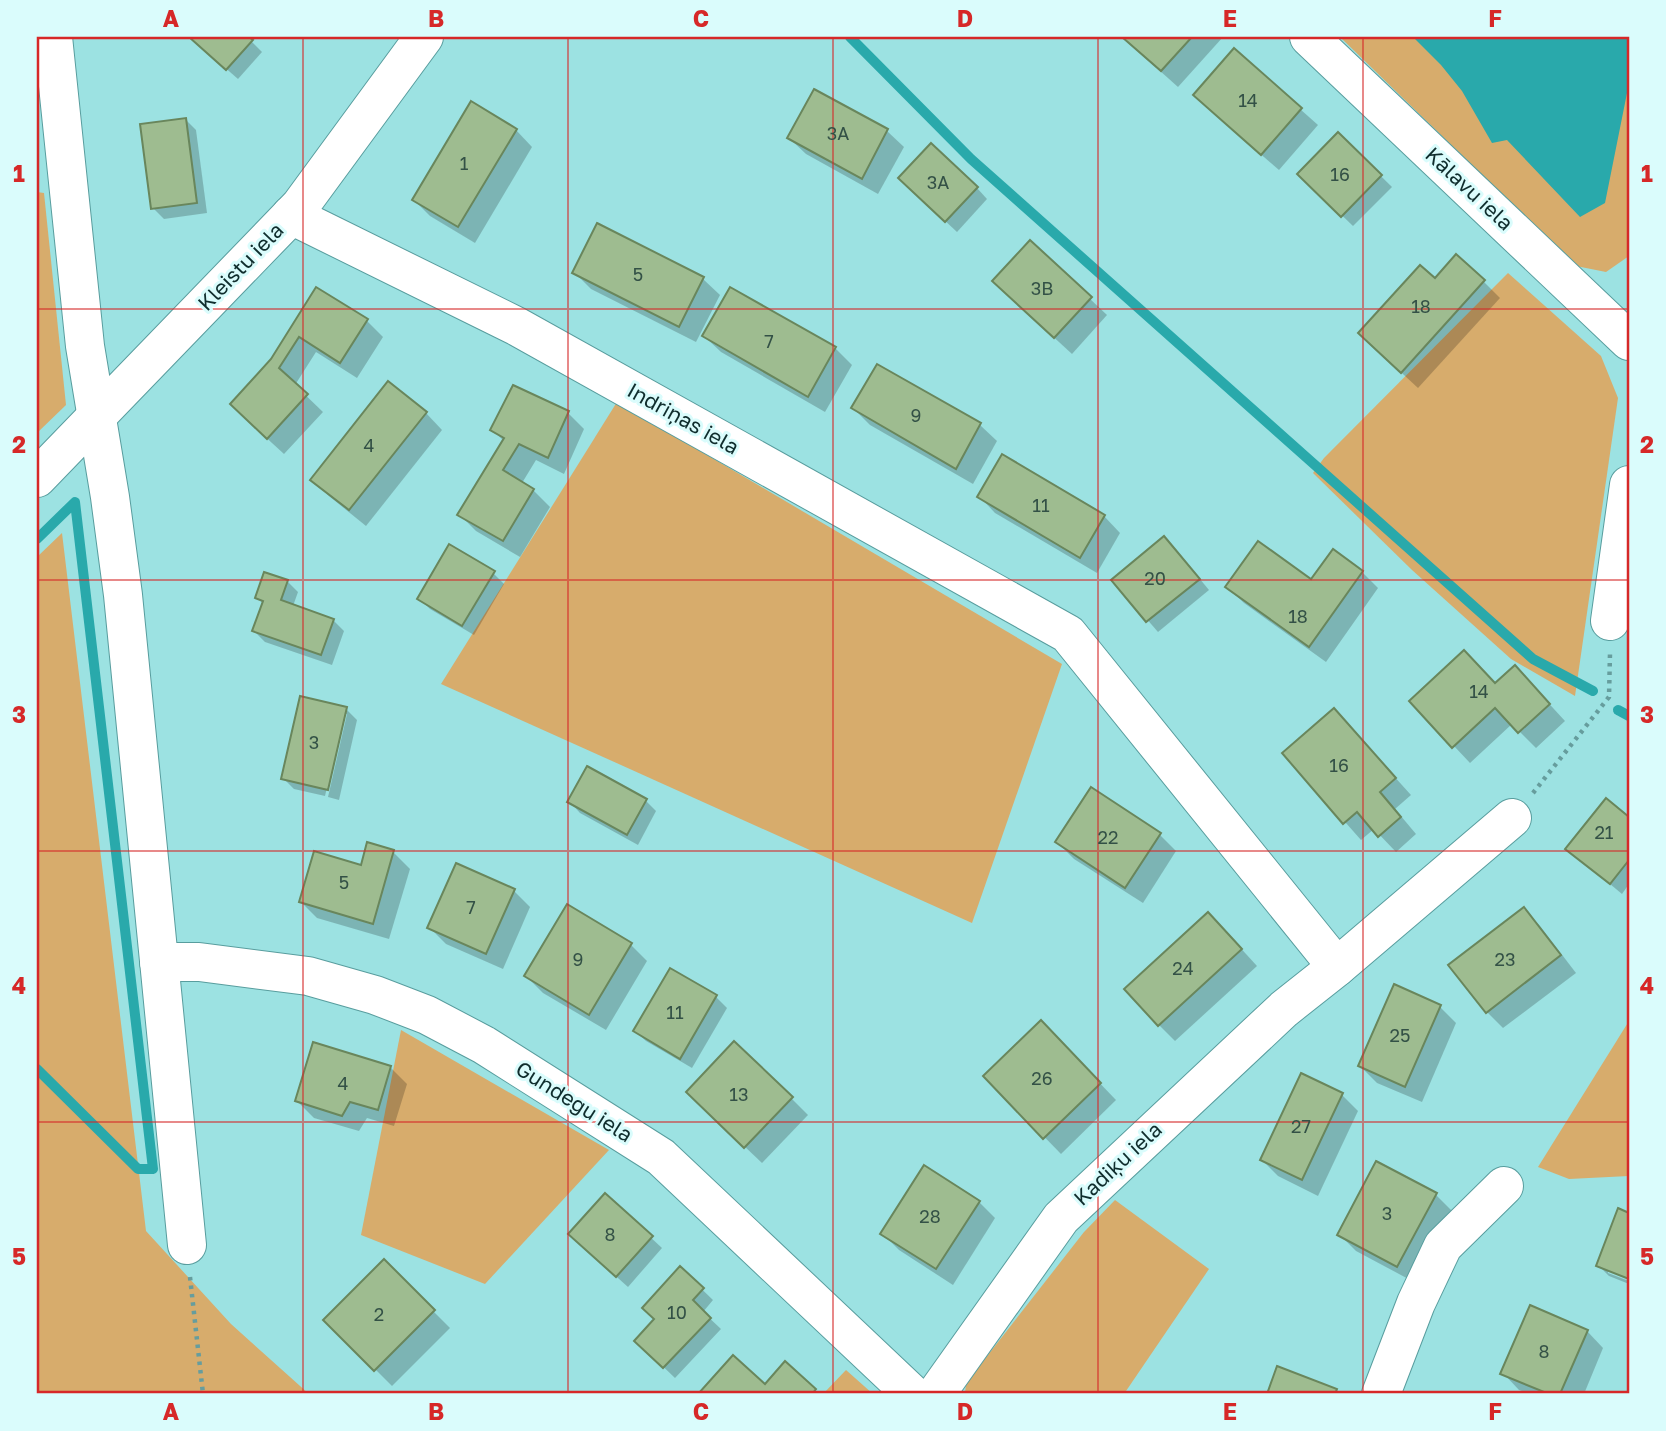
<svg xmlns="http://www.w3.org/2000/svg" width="1666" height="1431" viewBox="0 0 1666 1431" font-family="'Golos Text',sans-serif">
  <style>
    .green { fill: #d7ac6c }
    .water { fill: #29a9ab }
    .shadow { fill: #0003 }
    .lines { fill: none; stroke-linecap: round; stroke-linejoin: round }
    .stream { stroke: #29a9ab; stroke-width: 10 }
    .building { fill: #9ebc90; stroke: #69865c; stroke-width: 2 }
    .minor-casing { stroke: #589d9e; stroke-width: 40 }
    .path { stroke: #669d9d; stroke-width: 4.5; stroke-dasharray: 3.5 5; stroke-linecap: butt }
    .minor { stroke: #fff; stroke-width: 38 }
    .grid { fill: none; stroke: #d62828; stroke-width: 2; stroke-opacity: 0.55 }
    .labels { text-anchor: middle; stroke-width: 6; stroke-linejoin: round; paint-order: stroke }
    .number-label { font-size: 18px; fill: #335146 }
    .street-label { font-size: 21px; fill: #0f2d2d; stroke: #dafcfc }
    .neatline { fill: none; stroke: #d62828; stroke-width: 2.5 }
    .grid-label { font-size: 23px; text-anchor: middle; font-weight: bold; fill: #d62828 }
  </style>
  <rect width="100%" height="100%" fill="#9ce2e2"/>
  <g class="green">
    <polygon points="1340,37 1629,37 1629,256 1606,272 1576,266"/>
    <polygon points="37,192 44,193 66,405 37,433"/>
    <polygon points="1508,273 1601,356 1618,398 1575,696 1511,659 1412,570 1313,473 1324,458"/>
    <polygon points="617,402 1062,664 972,923 441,684"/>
    <polygon points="62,533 146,1231 231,1324 309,1394 37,1394 37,557"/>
    <polygon points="1629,1021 1629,1176 1569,1179 1538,1167"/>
    <polygon points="401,1030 609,1150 485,1284 361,1235"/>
    <polygon points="1115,1200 1209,1269 1124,1394 965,1394 966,1383 1084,1232"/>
    <polygon points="846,1370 873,1394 823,1394"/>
  </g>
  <polygon class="water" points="1413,37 1629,37 1627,93 1605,203 1580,217 1507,140 1492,143 1462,91 1441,65"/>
  <g class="shadow">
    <polygon points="190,37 247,37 262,52 238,79"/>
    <polygon points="1122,37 1223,37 1178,87"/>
    <polygon points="1234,50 1318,125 1279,170 1211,111"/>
    <polygon points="815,91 887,131 904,147 878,194 806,154 789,138"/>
    <polygon points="185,119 196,130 207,213 164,219 153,208"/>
    <polygon points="516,130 532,147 475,243 430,216 414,200"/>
    <polygon points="1338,134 1392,187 1353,226 1299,174"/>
    <polygon points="977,188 987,199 957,232 911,189"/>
    <polygon points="1030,242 1107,315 1072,354 1011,298"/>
    <polygon points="574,272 703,279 720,295 696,342 591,289"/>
    <polygon points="1435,281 1483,281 1500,298 1418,388 1377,350"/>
    <polygon points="731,289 835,348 852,365 825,412 721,352 704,336"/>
    <polygon points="316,290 366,320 383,337 357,378 316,352 295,385 323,412 284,454 248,421 273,360"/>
    <polygon points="878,366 980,425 997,441 973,484 870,425 853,408"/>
    <polygon points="426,413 442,430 366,526 329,496 313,480"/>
    <polygon points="568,413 584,429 564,474 536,460 522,483 533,490 550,507 520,557 476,531 459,514 504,441 492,430"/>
    <polygon points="979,496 1104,516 1120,533 1097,573 995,513"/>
    <polygon points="1175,549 1209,590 1158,632 1113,580"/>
    <polygon points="1362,572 1378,588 1326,662 1244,603 1227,587 1312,582"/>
    <polygon points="493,573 504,584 474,635 430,609 419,598"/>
    <polygon points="287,581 298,592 293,606 333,620 344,631 332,665 265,642 254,631 264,604 257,598"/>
    <polygon points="1531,684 1565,721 1536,748 1512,724 1470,763 1454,746 1496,685"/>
    <polygon points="346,709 357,720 339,800 328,797 347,714 344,714 325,796 294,789 283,778"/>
    <polygon points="1334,710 1411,795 1395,809 1416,834 1396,852 1374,829 1361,840 1284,753"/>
    <polygon points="645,800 656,811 638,845 580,813 570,802"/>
    <polygon points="1606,800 1629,819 1629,884 1622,894 1568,849"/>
    <polygon points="1160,835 1176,851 1143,903 1074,859 1057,842"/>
    <polygon points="393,852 410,869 389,939 317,918 301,902 362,867"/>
    <polygon points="514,891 530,907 503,969 446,944 429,927"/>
    <polygon points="1523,909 1540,926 1576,973 1503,1028 1487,1012"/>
    <polygon points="1225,931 1257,966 1175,1041 1159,1025"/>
    <polygon points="630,944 647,961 606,1030 543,993 526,976"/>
    <polygon points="670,970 716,997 727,1008 692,1068 646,1041 635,1031"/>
    <polygon points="1440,1007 1456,1023 1422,1102 1377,1083 1360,1066"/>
    <polygon points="1041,1022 1116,1100 1061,1154 985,1076"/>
    <polygon points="390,1067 407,1084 394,1126 367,1118 359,1131 314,1118 297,1101"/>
    <polygon points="1342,1095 1358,1111 1318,1196 1278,1176 1262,1160"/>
    <polygon points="791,1098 808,1115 762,1163 704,1108"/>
    <polygon points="605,1195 662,1248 628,1287 581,1245"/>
    <polygon points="1436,1195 1452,1211 1414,1282 1356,1251 1339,1234"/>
    <polygon points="979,1202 995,1218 953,1285 899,1250 882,1233"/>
    <polygon points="1619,1210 1629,1214 1629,1277 1608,1269 1608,1273 1629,1281 1629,1284 1609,1276 1598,1265"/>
    <polygon points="384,1262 450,1328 392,1386 326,1320"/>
    <polygon points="681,1269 713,1300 703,1312 721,1329 675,1378 647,1351 656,1319"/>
    <polygon points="1587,1331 1603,1348 1584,1394 1530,1394 1519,1390 1503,1373"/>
    <polygon points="733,1358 765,1386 786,1363 819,1394 700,1394"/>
    <polygon points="1278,1368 1336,1390 1340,1394 1269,1394"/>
  </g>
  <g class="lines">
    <g class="stream">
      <polyline points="850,37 971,159 1533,659 1593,691"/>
      <polyline points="37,539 75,502 153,1169 138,1169 37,1069"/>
      <polyline points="1618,710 1629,716"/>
    </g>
  </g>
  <g class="building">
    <polygon points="189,37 249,37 253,40 226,70"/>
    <polygon points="1122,37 1192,37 1161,71"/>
    <polygon points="1234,48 1302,108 1261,155 1193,95"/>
    <polygon points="814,89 888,129 862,179 787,138"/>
    <polygon points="471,101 517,129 458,227 412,200"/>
    <polygon points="186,118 197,203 151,209 140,124"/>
    <polygon points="1338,132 1382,175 1341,217 1297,174"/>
    <polygon points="931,143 978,187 945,222 898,178"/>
    <polygon points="597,223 704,277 679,327 572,273"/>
    <polygon points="1030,240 1092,297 1054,338 992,281"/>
    <polygon points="1456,254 1485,280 1401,373 1358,333 1420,265 1435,278"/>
    <polygon points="316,287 368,319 340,363 299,337 279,368 308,394 267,439 230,404 271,359"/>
    <polygon points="730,287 836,347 808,397 702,336"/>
    <polygon points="877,364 981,423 956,469 851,408"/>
    <polygon points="388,381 427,412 349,510 310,480"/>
    <polygon points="513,385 569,411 548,458 519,444 503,470 534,489 503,541 457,515 504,438 490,430"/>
    <polygon points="1002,454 1105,515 1080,558 977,497"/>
    <polygon points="1164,536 1200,579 1146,622 1111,580"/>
    <polygon points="1258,541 1311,579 1333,549 1363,571 1309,647 1225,587"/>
    <polygon points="449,544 495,571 462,626 417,599"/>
    <polygon points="264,572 288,580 281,600 334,619 321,655 252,631 263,601 255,598"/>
    <polygon points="1464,650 1495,683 1515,665 1550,704 1518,733 1495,708 1452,748 1409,701"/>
    <polygon points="300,696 347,707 328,790 281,779"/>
    <polygon points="1334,708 1396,778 1380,792 1401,817 1378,837 1357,812 1343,824 1282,753"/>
    <polygon points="587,766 647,799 627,835 567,802"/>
    <polygon points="1091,787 1161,833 1125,888 1055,842"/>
    <polygon points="1606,798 1629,817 1629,860 1610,884 1565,849"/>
    <polygon points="367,842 394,850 373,924 299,902 314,851 361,865"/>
    <polygon points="456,863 515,889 486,954 427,928"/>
    <polygon points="567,904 632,943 589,1015 524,976"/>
    <polygon points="1524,907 1561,955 1486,1013 1448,965"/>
    <polygon points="1208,912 1242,949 1158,1026 1124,989"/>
    <polygon points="670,968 717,995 680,1059 633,1031"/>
    <polygon points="1394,984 1441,1005 1405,1087 1358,1066"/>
    <polygon points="1041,1020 1101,1083 1043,1139 983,1076"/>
    <polygon points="734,1041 793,1097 744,1148 686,1092"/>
    <polygon points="313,1042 391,1066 378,1110 350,1102 342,1116 295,1101"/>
    <polygon points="1301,1073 1343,1093 1302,1180 1260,1160"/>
    <polygon points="1376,1161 1437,1193 1397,1267 1337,1235"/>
    <polygon points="924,1165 980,1201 936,1269 880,1234"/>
    <polygon points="605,1193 653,1236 616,1277 568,1234"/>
    <polygon points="1618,1208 1629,1213 1629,1279 1596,1266"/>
    <polygon points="384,1259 435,1310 374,1371 323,1320"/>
    <polygon points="680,1266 704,1288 693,1300 711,1318 663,1368 634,1341 654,1319 642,1308"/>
    <polygon points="1530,1305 1588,1330 1560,1394 1549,1394 1500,1374"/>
    <polygon points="733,1355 765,1384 785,1361 816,1389 812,1394 698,1394"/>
    <polygon points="1277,1366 1337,1389 1335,1394 1267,1394"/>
  </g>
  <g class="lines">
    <g class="minor-casing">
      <g id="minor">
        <polyline points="53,37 85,346 110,497 123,595 187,1245"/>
        <polyline points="1309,37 1629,341"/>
        <polyline points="291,215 516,326 1068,634 1337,967"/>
        <polyline points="37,478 300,206 424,37"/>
        <polyline points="1610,621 1629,485"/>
        <polyline points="159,962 199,962 308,976 375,995 427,1015 484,1045 661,1157 912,1394"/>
        <polyline points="936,1394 1061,1218 1284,1009 1337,967 1512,818"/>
        <polyline points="1381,1394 1416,1303 1443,1246 1504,1186"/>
      </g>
    </g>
    <g class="path">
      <polyline points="1533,793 1609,697 1610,653"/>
      <polyline points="190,1277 203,1394"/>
    </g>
    <use href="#minor" class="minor"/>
  </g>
  <path class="grid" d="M 303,37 L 303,1394M 568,37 L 568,1394M 833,37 L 833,1394M 1098,37 L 1098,1394M 1363,37 L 1363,1394M 37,309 L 1629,309M 37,580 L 1629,580M 37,851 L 1629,851M 37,1122 L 1629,1122"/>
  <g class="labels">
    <g class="number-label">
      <text x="1248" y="107">14</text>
      <text x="838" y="140">3A</text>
      <text x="464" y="170">1</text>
      <text x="1340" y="181">16</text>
      <text x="938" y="189">3A</text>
      <text x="638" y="281">5</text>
      <text x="1042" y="295">3B</text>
      <text x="1421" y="313">18</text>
      <text x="769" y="348">7</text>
      <text x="916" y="422">9</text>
      <text x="369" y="452">4</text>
      <text x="1041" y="512">11</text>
      <text x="1155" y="585">20</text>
      <text x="1298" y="623">18</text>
      <text x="1479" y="698">14</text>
      <text x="314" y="749">3</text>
      <text x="1339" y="772">16</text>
      <text x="1604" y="839">21</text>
      <text x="1108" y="844">22</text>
      <text x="344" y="889">5</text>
      <text x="471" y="914">7</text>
      <text x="578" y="966">9</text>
      <text x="1505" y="966">23</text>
      <text x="1183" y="975">24</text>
      <text x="675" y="1019">11</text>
      <text x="1400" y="1042">25</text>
      <text x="1042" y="1085">26</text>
      <text x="343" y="1090">4</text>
      <text x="739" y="1101">13</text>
      <text x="1301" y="1133">27</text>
      <text x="1387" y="1220">3</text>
      <text x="930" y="1223">28</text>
      <text x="610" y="1241">8</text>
      <text x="677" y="1319">10</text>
      <text x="379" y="1321">2</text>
      <text x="1544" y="1358">8</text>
    </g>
    <g class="street-label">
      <text transform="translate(1469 189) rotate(43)" y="7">Kālavu iela</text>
      <text transform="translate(241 267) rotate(-46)" y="7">Kleistu iela</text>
      <text transform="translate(683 419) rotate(29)" y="7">Indriņas iela</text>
      <text transform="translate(574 1102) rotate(32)" y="7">Gundegu iela</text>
      <text transform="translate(1118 1164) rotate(-43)" y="7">Kadiķu iela</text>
    </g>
  </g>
  <rect width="1666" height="1431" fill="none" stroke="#dafcfc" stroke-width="77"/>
  <rect x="38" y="38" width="1590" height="1354" class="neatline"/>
  <g class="grid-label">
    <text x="171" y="27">A</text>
    <text x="436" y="27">B</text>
    <text x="701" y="27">C</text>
    <text x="965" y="27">D</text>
    <text x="1230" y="27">E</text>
    <text x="1495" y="27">F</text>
    <text x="19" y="182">1</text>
    <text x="1647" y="182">1</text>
    <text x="19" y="453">2</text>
    <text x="1647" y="453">2</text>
    <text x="19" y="723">3</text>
    <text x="1647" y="723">3</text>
    <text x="19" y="994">4</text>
    <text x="1647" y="994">4</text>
    <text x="19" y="1265">5</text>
    <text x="1647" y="1265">5</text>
    <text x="171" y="1420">A</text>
    <text x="436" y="1420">B</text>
    <text x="701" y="1420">C</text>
    <text x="965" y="1420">D</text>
    <text x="1230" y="1420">E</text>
    <text x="1495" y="1420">F</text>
  </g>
</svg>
